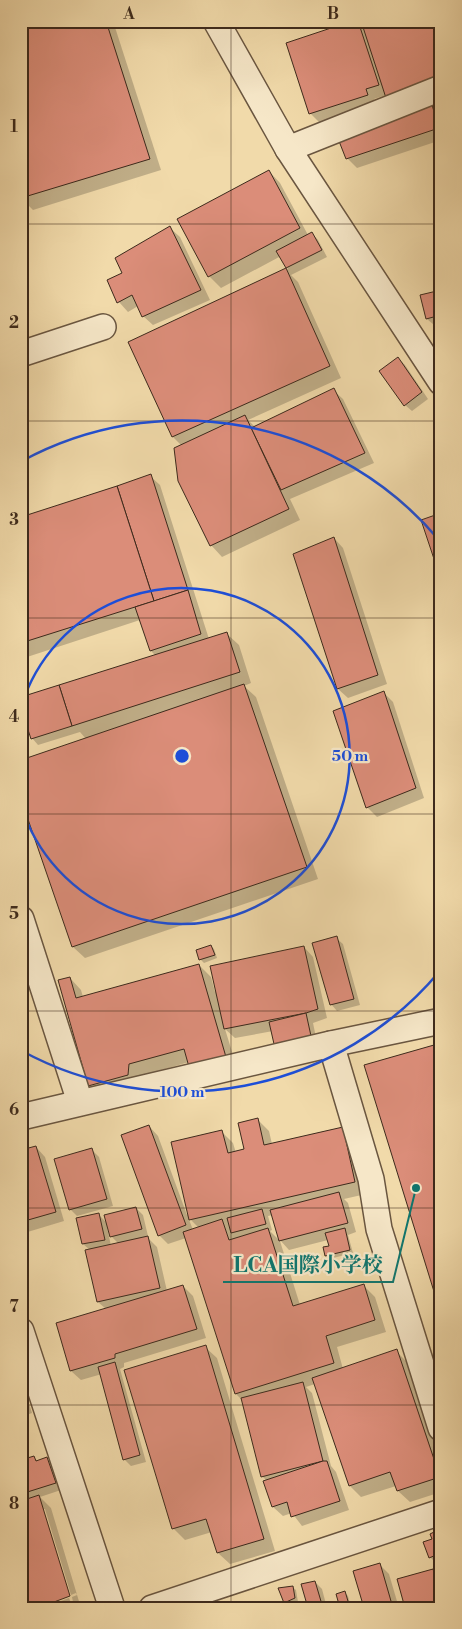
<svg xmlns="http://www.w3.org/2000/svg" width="462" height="1629" viewBox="0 0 462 1629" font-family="'Libre Bodoni','Noto Serif JP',serif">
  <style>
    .shadow { fill: #0003; fill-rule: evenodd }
    .building { fill: #db8d79; stroke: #3d2a1c }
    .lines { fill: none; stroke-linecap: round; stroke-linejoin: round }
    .minor-casing { stroke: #6a5640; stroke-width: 28 }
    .minor { stroke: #f6e7c8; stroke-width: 25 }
    .grid { fill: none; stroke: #3d2a1c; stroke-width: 1; stroke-opacity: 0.55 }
    .ring { fill: none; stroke: #1d4ed8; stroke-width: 2.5 }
    .centre { fill: #1d4ed8; stroke: #f6e7c8; stroke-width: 2.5 }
    .ring-label { font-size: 15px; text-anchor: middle; font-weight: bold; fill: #1d4ed8; stroke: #f6e7c8; stroke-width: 4.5; stroke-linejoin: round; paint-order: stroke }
    .leader { fill: none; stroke: #0f766e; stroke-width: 2 }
    .callout-dot { fill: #0f766e; stroke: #f6e7c8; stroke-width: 2 }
    .callout-label { font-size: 21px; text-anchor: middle; font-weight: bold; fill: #0f766e; stroke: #f6e7c8; stroke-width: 4.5; stroke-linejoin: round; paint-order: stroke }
    .neatline { fill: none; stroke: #3d2a1c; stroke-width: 2 }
    .grid-label { font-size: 16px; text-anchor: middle; font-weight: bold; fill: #3d2a1c }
  </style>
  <rect width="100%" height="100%" fill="#f1daaa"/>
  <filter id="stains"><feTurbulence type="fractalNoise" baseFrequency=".004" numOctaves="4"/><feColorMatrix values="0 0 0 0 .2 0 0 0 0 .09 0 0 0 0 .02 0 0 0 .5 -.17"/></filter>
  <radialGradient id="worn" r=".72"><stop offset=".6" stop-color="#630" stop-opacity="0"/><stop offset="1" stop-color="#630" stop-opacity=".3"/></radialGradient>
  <g class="shadow">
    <polygon points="21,21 113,21 161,170 33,210 21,198"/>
    <polygon points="358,21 365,29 386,95 374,99 376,105 320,123 311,114 287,44"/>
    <polygon points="431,107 441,116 441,140 357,168 347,158"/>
    <polygon points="269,171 280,183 308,235 312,233 318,240 327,257 291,275 298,282 341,378 248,420 256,428 333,390 343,399 374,463 290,499 300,520 222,557 211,545 182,446 173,437 130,342 288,269 281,256 221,288 209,276 178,219"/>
    <polygon points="170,228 180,237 210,300 153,325 143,316 138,306 128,312 119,302 109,280 123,274"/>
    <polygon points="441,291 441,323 434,325 427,319 422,296"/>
    <polygon points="398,358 405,365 428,399 412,411 405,405"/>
    <polygon points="150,476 160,485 209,639 227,634 239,645 251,683 244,686 256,697 318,879 85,958 73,947 21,795 86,739 80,732 38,745 32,738 156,656 151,651 140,620 21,659 21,519"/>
    <polygon points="334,538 343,548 387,684 348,698 338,689 294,554"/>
    <polygon points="384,693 393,702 424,798 377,817 368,808 334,711"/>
    <polygon points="336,938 343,944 360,1005 337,1011 331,1004"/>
    <polygon points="211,946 214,949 217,958 204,963 201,960 198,951"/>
    <polygon points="304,947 313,957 327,1018 313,1023 317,1042 282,1050 276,1043 273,1031 235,1038 225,1029 237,1068 189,1062 141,1076 139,1087 101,1097 89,1086 70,978 81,990 83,997 199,965 211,977 215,992"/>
    <path d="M 257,1119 L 269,1131 L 272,1144 L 342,1129 L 354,1140 L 366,1194 L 344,1199 L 348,1203 L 356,1232 L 348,1235 L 353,1253 L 329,1259 L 326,1256 L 324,1248 L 330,1247 L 328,1240 L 289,1250 L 280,1240 L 273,1215 L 268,1216 L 272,1230 L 270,1231 L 280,1241 L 300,1305 L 363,1285 L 375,1297 L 386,1332 L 337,1347 L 343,1369 L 396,1351 L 408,1363 L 441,1459 L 441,1492 L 410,1502 L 398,1491 L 396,1486 L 361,1497 L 350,1486 L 315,1384 L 306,1387 L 312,1393 L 331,1466 L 336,1472 L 349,1510 L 302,1526 L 292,1513 L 283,1516 L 273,1507 L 265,1482 L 267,1481 L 262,1476 L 243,1401 L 236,1394 L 186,1238 L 168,1244 L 159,1235 L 149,1126 L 158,1136 L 187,1215 L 189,1214 L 222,1132 L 233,1143 L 236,1153 L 246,1150 ZM 188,1217 L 199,1228 L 193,1230 Z"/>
    <polygon points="36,1147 45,1157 64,1221 21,1234 21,1151"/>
    <polygon points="92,1150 99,1157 113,1206 77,1216 70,1209"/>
    <path d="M 136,1208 L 143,1215 L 148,1236 L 146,1236 L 157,1247 L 167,1291 L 183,1286 L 193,1296 L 206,1338 L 124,1363 L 124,1367 L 120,1369 L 146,1462 L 131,1466 L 124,1459 L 102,1374 L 81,1380 L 71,1371 L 57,1324 L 106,1309 L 98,1302 L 90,1250 L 83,1244 L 99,1215 L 108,1224 ZM 107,1227 L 109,1227 L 112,1237 L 119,1244 L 111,1246 Z"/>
    <polygon points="205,1347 217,1358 275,1551 230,1564 218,1553 212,1532 185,1540 173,1528"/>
    <polygon points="21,1379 32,1413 21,1417"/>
    <polygon points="34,1458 38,1461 47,1459 54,1465 61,1490 40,1497 51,1508 81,1608 42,1608 69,1598 71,1603 73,1602 72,1597 77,1595 76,1593 71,1595 45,1509 42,1509 21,1608 21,1462"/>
    <polygon points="434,1534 437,1537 441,1547 441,1557 433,1560 430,1557"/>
    <polygon points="380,1565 389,1574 399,1608 365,1608"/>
    <polygon points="432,1570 439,1577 441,1583 441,1608 406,1608"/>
    <polygon points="315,1582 322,1589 327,1608 309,1608"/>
    <polygon points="292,1587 296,1590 298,1602 289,1606 279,1589"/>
    <polygon points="345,1593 348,1596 351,1608 341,1608"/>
  </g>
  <g class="building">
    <polygon points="21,21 106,21 150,159 21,198"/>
    <polygon points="352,21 358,21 379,85 366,89 368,95 309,114 286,43"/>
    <polygon points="361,21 441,21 441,79 386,98"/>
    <polygon points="432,105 439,128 346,159 337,136"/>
    <polygon points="269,170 300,228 208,277 177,219"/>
    <polygon points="170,226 201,290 142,317 132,295 117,303 107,280 122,273 115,258"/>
    <polygon points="312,232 322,250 286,268 276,251"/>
    <polygon points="286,268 330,366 172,437 128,342"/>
    <polygon points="441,290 441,315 426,319 420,295"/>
    <polygon points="398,357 422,392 404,406 379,371"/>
    <polygon points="334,388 365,453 281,490 251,428"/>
    <polygon points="245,415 289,509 210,546 178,481 174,448"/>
    <polygon points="151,474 188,590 154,601 117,486"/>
    <polygon points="117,486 154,601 21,643 21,517"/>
    <polygon points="441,513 441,580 421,520"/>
    <polygon points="334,537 378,675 337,689 293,554"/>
    <polygon points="188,590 201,634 150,651 135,607"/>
    <polygon points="227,632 240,672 72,726 59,685"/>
    <polygon points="244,684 307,867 72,947 21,799 21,760"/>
    <polygon points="59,685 72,726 31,739 21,708 21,697"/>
    <polygon points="384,691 416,788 366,808 333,711"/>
    <polygon points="337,936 354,999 330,1005 312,943"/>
    <polygon points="211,945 215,955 199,960 196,950"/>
    <polygon points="304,946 318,1009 306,1013 224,1029 210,966"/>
    <polygon points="199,964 226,1057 189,1067 184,1049 129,1064 128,1075 88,1086 58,980 70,977 76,998"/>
    <polygon points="306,1013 311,1036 274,1044 269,1022"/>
    <polygon points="441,1043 441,1311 440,1311 364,1065"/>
    <polygon points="258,1118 264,1145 343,1127 355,1182 189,1220 171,1142 222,1130 228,1153 244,1149 238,1123"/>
    <polygon points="149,1125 186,1225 158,1236 121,1135"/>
    <polygon points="36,1146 56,1212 21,1222 21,1150"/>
    <polygon points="92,1148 107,1199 69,1210 54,1159"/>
    <polygon points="339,1192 348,1223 279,1241 270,1210"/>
    <polygon points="136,1207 142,1229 110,1237 104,1215"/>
    <polygon points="262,1209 266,1224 231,1233 227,1218"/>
    <polygon points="99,1213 105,1240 82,1244 76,1218"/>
    <polygon points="222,1219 229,1240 268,1228 293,1306 364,1284 375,1320 326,1336 334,1363 235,1394 183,1232"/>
    <polygon points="345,1228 350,1250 325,1256 323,1247 329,1246 325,1233"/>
    <polygon points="148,1236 160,1288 97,1302 85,1250"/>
    <polygon points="183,1285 197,1329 115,1354 115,1358 70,1371 56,1323"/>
    <polygon points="206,1345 264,1539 217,1553 206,1519 172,1529 124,1370"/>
    <polygon points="397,1349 440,1477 397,1491 390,1472 349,1486 312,1378"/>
    <polygon points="115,1362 140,1455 123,1460 98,1367"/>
    <polygon points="303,1382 323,1461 261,1477 241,1398"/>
    <polygon points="34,1456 36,1461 47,1457 56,1483 21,1494 21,1460"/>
    <polygon points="323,1461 327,1461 340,1501 291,1517 287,1502 272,1507 263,1481"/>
    <polygon points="39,1495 70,1596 38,1608 21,1608 21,1501"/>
    <polygon points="434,1532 441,1553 429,1558 423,1542 432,1539 430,1534"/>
    <polygon points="380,1563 393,1608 364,1608 353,1571"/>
    <polygon points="433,1569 441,1597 441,1605 432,1608 405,1608 397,1579"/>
    <polygon points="315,1581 323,1608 308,1608 301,1584"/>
    <polygon points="293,1586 295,1598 284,1603 278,1588"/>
    <polygon points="345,1591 350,1608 340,1608 336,1594"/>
  </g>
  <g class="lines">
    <g class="minor-casing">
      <g id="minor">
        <polyline points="216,21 288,149 441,382"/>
        <polyline points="288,149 441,88"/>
        <polyline points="21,354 103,327"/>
        <polyline points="21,919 80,1102"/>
        <polyline points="331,1044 371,1179 379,1229 441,1428"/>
        <polyline points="21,1117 331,1044 441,1021"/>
        <polyline points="21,1331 112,1608"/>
        <polyline points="152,1608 441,1512"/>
      </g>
    </g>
    <use href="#minor" class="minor"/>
  </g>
  <path class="grid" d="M 231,21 L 231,1608M 21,224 L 441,224M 21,421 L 441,421M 21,618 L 441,618M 21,814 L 441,814M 21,1011 L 441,1011M 21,1208 L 441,1208M 21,1405 L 441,1405"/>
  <g class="ring">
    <path d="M21 707A168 168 0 1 1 21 805"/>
    <path d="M439 972A336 336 0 0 1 22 1051M22 461A336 336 0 0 1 439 540"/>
  </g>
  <circle cx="182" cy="756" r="8" class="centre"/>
  <g class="ring-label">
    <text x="350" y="761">50 m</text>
    <text x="182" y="1097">100 m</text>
  </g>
  <path class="leader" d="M416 1188L393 1282H223"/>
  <circle class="callout-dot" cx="416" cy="1188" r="5"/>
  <g class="callout-label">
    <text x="308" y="1272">LCA国際小学校</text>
  </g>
  <rect width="462" height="1629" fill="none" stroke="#f1daaa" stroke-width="55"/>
  <rect x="28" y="28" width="406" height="1574" class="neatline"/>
  <g class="grid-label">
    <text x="129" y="19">A</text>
    <text x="333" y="19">B</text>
    <text x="14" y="132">1</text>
    <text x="14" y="328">2</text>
    <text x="14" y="525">3</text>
    <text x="14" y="722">4</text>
    <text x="14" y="919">5</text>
    <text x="14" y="1115">6</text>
    <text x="14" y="1312">7</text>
    <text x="14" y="1509">8</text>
  </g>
  <rect width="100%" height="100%" filter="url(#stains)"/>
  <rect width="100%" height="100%" fill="url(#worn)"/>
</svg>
